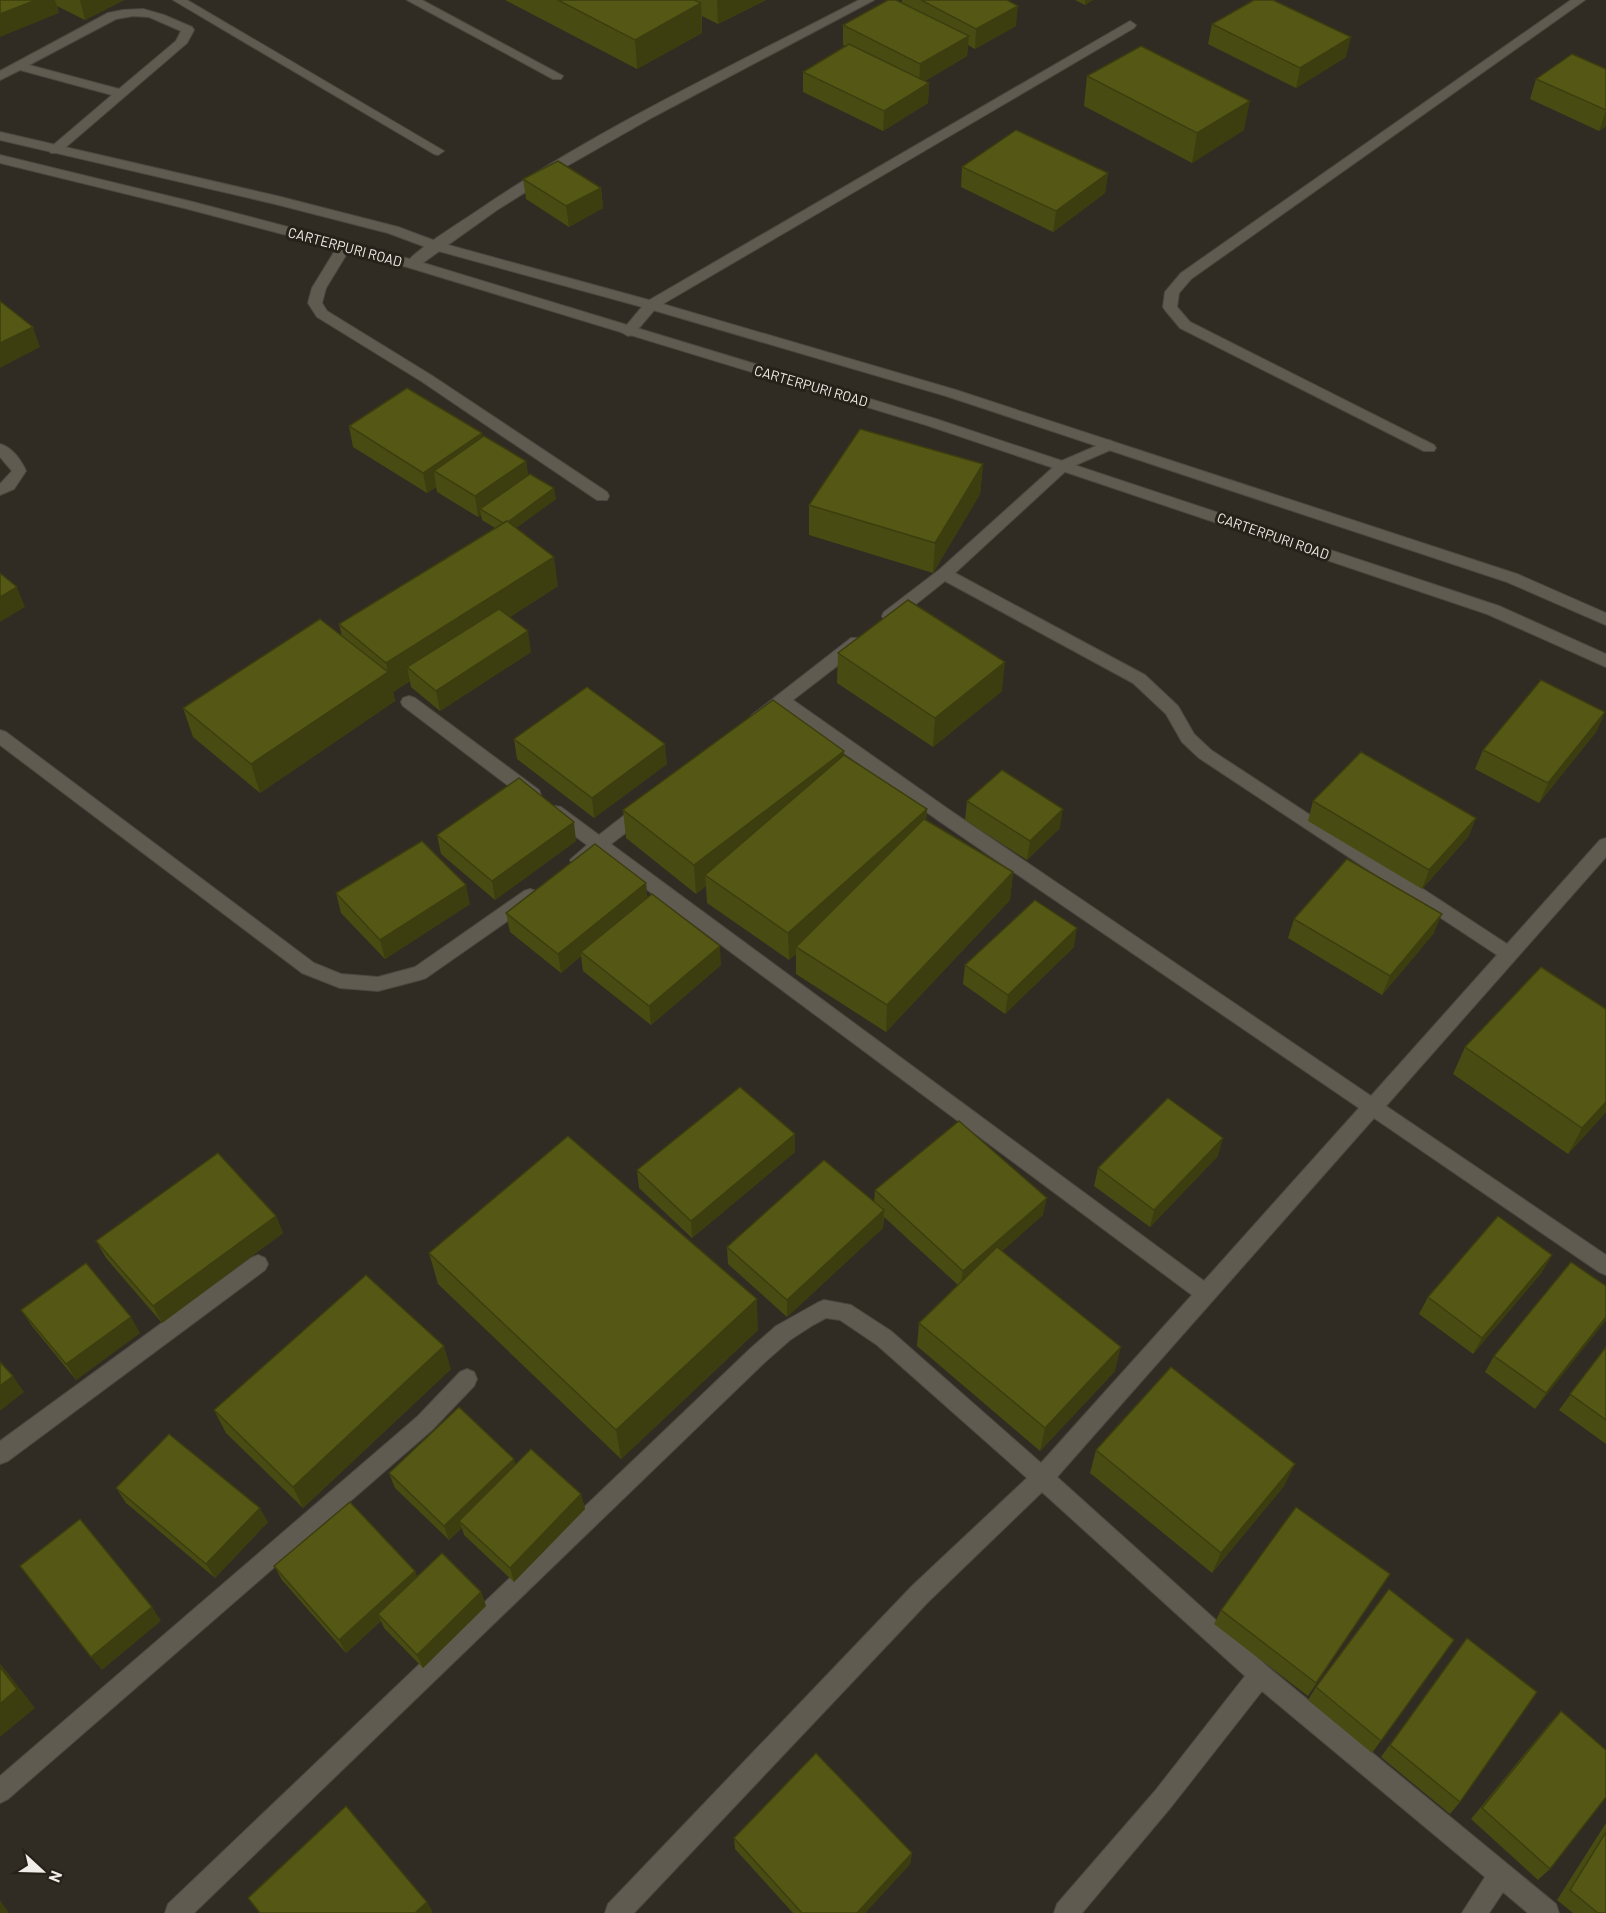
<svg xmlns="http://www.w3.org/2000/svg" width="1606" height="1913" viewBox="0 0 1606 1913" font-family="Barlow,sans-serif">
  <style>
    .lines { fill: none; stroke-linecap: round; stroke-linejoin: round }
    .service-casing { stroke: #4c4841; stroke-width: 2 }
    .minor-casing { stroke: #4c4841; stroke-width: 2 }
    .secondary-casing { stroke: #4c4841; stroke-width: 2 }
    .service { fill: #605b51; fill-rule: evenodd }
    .minor { fill: #605b51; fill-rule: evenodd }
    .secondary { fill: #605b51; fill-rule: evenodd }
    .wall { fill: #494c12 }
    .shaded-wall { fill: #3c3e0f }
    .building { fill: #555815; stroke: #3c3e0f; stroke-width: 1.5 }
    .labels { text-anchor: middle; stroke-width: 6; stroke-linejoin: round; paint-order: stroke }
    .far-street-label { font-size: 14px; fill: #f1ede8; stroke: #272219 }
  </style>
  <rect width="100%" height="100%" fill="#302b23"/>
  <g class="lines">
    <g class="service-casing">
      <path id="service" d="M 143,9 L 164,15 L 192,27 L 194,30 L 187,43 L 59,153 L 51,153 L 49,150 L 51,147 L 112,95 L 20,70 L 0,80 L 0,71 L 108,13 L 123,10 ZM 133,16 L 149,17 L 181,31 L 176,41 L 119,89 L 29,65 L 116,19 Z"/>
    </g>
    <g class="minor-casing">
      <g id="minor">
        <polygon points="173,0 187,0 444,151 438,155 434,154"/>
        <polygon points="407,0 422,0 563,76 561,79 553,79"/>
        <path d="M 859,0 L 874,0 L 653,117 L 567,166 L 497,210 L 417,267 L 407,267 L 405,264 C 419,247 463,221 483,207 C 601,127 732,66 859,0 Z"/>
        <polygon points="1571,0 1585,0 1191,279 1179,293 1177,307 1190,322 1434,445 1436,448 1434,451 1424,451 1180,328 1165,310 1163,307 1165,292 1181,273"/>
        <polygon points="1130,21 1136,25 1134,28 656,308 633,335 628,336 621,332 646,302"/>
        <polygon points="344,243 351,247 326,288 322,303 327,311 431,375 607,492 609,496 607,500 597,500 421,381 317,317 308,303 312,288 339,244"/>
        <path d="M 1110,440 L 1117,445 L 1115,448 L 1069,468 L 955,573 L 1145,675 L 1178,706 L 1194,734 L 1211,750 L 1507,944 L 1600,840 L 1606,838 L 1606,857 L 1386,1106 L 1606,1255 L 1606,1275 L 1599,1272 L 1374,1118 L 1057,1477 L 1268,1667 L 1556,1904 L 1559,1913 L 1528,1913 L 1503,1892 L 1489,1913 L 1462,1913 L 1485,1877 L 1262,1691 L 1171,1807 L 1082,1913 L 1054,1913 L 1057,1904 L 1155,1791 L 1245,1676 L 1042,1492 L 928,1602 L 634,1913 L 605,1913 L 608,1904 L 912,1586 L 1027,1478 L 877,1345 L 840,1320 L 826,1318 L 813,1325 L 790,1340 L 765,1362 L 194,1913 L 165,1913 L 168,1904 L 751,1348 L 776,1326 L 817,1303 L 824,1300 L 851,1305 L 891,1331 L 1041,1463 L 1192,1295 L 599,854 C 591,861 584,868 573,865 L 570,860 L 587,845 L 549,817 L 546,812 L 549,807 L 555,806 L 561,807 L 599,835 L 636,806 L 642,805 L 648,806 L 651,811 L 648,816 L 611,844 L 1204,1281 L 1359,1108 L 939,821 L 782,709 L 758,725 L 752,723 L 750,719 L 752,715 L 851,638 L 863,638 L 865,642 L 863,646 L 793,700 L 951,811 L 1371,1096 L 1497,955 L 1199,758 L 1182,742 L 1166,714 L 1133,683 L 945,581 L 896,620 L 884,620 L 882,616 L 884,612 L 939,570 L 1059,462 Z"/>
        <path d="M 0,444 C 13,448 21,460 26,471 L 14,489 L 0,495 L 0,484 L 12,471 L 0,457 Z"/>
        <polygon points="409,696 415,698 539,790 541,795 539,800 533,801 527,800 403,706 401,702 403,698"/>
        <polygon points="0,730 6,732 314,963 341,974 378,977 415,967 524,891 530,889 536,891 539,896 536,901 426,978 420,980 378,991 340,988 302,973 0,745"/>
        <polygon points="258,1255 265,1258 268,1264 265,1270 8,1461 0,1464 0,1441 251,1258"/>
        <polygon points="467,1369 474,1372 477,1379 474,1386 432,1430 8,1799 0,1803 0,1776 418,1416 460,1372"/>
      </g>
    </g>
    <g class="secondary-casing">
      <g id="secondary">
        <polygon points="0,132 277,196 398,227 441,243 656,302 956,390 1517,574 1606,613 1606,625 1507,582 946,396 646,308 431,249 388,233 275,204 0,140"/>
        <polygon points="0,155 193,202 417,261 936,419 1499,606 1606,654 1606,667 1487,614 926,425 407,267 184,208 0,163"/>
      </g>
    </g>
    <use href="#service" class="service"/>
    <use href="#minor" class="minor"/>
    <use href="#secondary" class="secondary"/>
  </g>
  <g class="wall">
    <polygon points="0,0 124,0 85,20 57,6 59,13"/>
    <polygon points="505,0 766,0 718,24 702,16 702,33 637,69"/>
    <polygon points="902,0 1007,0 1016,26 975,49 968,45 967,56 925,81 929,83 928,103 883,131 803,92 803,72 845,46 843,45 843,25 902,3"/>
    <polygon points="1075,0 1093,0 1085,5"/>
    <polygon points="1212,24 1346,57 1296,88 1208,44"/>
    <polygon points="1606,69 1606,126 1599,131 1530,99 1536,79"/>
    <polygon points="1087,76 1244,130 1192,163 1084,106"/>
    <polygon points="962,167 1108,173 1105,193 1053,232 961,187"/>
    <polygon points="523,179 601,188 603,208 569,227 526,199"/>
    <polygon points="349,426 482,433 482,437 526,461 528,476 556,499 516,528 558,586 510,617 531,652 440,711 411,687 410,681 393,692 395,701 260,793 193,737 183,708 342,636 339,624 495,528 482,520 481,515 478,517 437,492 436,487 427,493 353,447"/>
    <polygon points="983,464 980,494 933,573 809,535 809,505"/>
    <polygon points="838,653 1002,691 933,747 837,683"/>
    <polygon points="1605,712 1596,732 1539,803 1475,769 1483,750"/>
    <polygon points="514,739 667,764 594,818 517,759"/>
    <polygon points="843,756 927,809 926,820 1013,872 1010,900 886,1032 796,974 796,954 789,960 707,903 706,886 696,894 626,838 623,810"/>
    <polygon points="967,801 1060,828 1027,860 965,820"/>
    <polygon points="1313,801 1476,818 1468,837 1422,889 1308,821"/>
    <polygon points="437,835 576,841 495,900 441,854"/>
    <polygon points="646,883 647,898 721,965 651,1025 583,971 581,956 561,973 510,932 506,913"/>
    <polygon points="336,893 470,904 385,959 341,913"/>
    <polygon points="1294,919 1434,933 1382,995 1288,938"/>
    <polygon points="1074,947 1005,1014 963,984 965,965"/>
    <polygon points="1465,1047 1606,1112 1568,1154 1453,1074"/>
    <polygon points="795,1152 692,1238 639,1188 637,1170"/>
    <polygon points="1218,1156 1150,1227 1094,1186 1098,1168"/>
    <polygon points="875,1190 1043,1215 1002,1251 1115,1371 1040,1451 917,1346 919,1323 958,1285 884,1217 883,1228 787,1317 728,1264 727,1247 874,1202"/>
    <polygon points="276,1216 283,1233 162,1323 106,1258 96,1241"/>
    <polygon points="429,1253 758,1330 621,1459 438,1284"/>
    <polygon points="1552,1255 1542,1272 1473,1354 1419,1314 1428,1297"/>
    <polygon points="1606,1286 1606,1320 1535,1409 1485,1372 1494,1356"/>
    <polygon points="21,1310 140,1333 76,1380 32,1326"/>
    <polygon points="1606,1347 1606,1444 1559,1410"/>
    <polygon points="451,1369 303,1508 226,1433 214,1410"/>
    <polygon points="1096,1450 1284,1486 1212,1573 1090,1473"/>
    <polygon points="515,1465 581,1494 585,1509 514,1582 464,1535 462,1528 449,1540 395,1488 389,1473"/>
    <polygon points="116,1488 268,1522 215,1578 126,1503"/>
    <polygon points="274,1566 415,1571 417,1577 481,1592 486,1606 423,1668 384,1628 381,1621 346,1653 282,1580"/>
    <polygon points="1390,1574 1308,1696 1214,1624 1221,1610"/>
    <polygon points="1454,1640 1372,1753 1308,1700 1316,1687"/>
    <polygon points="1457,1651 1460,1802 1450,1814 1381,1757"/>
    <polygon points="1561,1711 1550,1869 1538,1880 1471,1819 1549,1724"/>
    <polygon points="1606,1823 1606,1913 1573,1913 1557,1900"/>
    <polygon points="734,1838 912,1853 910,1864 865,1913 793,1913 735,1849"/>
  </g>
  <g class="shaded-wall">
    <polygon points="36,0 55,0 59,13 0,37 0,14"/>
    <polygon points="80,0 124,0 85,20"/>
    <polygon points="717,0 766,0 718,24"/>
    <polygon points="1085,0 1093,0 1085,5"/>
    <polygon points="701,3 702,33 637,69 635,40"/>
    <polygon points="1018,6 1016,26 975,49 976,29"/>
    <polygon points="969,36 967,56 919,84 920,64"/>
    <polygon points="1351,37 1346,57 1296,88 1300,68"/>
    <polygon points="929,83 928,103 883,131 884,111"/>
    <polygon points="1250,101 1244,130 1192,163 1197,133"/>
    <polygon points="1606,110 1606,126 1599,131"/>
    <polygon points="1108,173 1105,193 1053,232 1056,211"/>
    <polygon points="601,188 603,208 569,227 566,206"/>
    <polygon points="33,327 40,347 0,368 0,343"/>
    <polygon points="482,433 485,453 434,471 436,487 427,493 423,473"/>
    <polygon points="526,461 529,481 480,509 481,515 478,517 475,496"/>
    <polygon points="983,464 980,494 933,573 935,543"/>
    <polygon points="554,488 556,499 506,535 504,524"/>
    <polygon points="554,557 558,586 418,676 407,667 410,681 393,692 395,701 260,793 251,764 388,672 386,663"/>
    <polygon points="17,587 25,607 0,622 0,597"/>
    <polygon points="528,631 531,652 440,711 436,691"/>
    <polygon points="1005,662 1002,691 933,747 935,718"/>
    <polygon points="1605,712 1596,732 1539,803 1548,783"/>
    <polygon points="665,744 667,764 594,818 592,798"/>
    <polygon points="844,751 843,780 705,875 706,886 696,894 694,865"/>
    <polygon points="927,809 925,837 796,947 796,954 789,960 788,933"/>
    <polygon points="1063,809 1060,828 1027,860 1030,841"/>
    <polygon points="1476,818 1468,837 1422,889 1429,870"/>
    <polygon points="574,822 576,841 495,900 492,881"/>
    <polygon points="1013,872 1010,900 886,1032 887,1005"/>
    <polygon points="646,883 648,902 581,952 581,956 561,973 558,954"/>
    <polygon points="466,885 470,904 385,959 380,940"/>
    <polygon points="1442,914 1434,933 1382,995 1390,976"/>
    <polygon points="1077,928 1074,947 1005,1014 1008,995"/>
    <polygon points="720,946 721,965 651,1025 649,1006"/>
    <polygon points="1606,1102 1606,1112 1568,1154 1582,1128"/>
    <polygon points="795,1134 795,1152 692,1238 691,1221"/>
    <polygon points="1223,1138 1218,1156 1150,1227 1154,1210"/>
    <polygon points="1047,1198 1043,1215 960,1288 963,1271"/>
    <polygon points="884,1210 883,1228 787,1317 787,1300"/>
    <polygon points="276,1216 283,1233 162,1323 153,1306"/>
    <polygon points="1552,1255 1542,1272 1473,1354 1482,1338"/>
    <polygon points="757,1299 758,1330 621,1459 616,1430"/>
    <polygon points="131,1317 140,1333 76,1380 66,1364"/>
    <polygon points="1606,1317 1606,1320 1535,1409 1546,1393"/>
    <polygon points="444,1346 451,1369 303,1508 293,1487"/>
    <polygon points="1121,1347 1115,1371 1040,1451 1045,1428"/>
    <polygon points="13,1376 24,1392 0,1411 0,1386"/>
    <polygon points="514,1459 518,1474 459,1521 462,1528 449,1540 444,1526"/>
    <polygon points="1295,1464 1284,1486 1212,1573 1221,1553"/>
    <polygon points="581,1494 585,1509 514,1582 510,1568"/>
    <polygon points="260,1508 268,1522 215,1578 206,1564"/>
    <polygon points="415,1571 420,1585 378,1614 381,1621 346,1653 339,1640"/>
    <polygon points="1390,1574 1381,1588 1308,1696 1316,1683"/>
    <polygon points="481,1592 486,1606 423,1668 417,1655"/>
    <polygon points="152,1607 161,1621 102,1670 91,1657"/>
    <polygon points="0,1663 35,1708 0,1737"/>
    <polygon points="912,1853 910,1864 865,1913 857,1913"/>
    <polygon points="0,1900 9,1913 0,1913"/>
    <polygon points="427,1902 433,1912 431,1913 415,1913"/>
  </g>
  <g class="building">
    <polygon points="0,0 36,0 0,14"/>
    <polygon points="558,0 694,0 701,3 635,40"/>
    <polygon points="888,0 896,0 969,36 920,64 843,25"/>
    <polygon points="921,0 1007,0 1018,6 976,29"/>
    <polygon points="1254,0 1273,0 1351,37 1300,68 1212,24"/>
    <polygon points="849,44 929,83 884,111 803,72"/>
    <polygon points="1141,46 1250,101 1197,133 1087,76"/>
    <polygon points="1572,54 1606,69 1606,110 1536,79"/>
    <polygon points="1016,130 1108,173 1056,211 962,167"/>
    <polygon points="558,161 601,188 566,206 523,179"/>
    <polygon points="0,301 33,327 0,343"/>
    <polygon points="407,388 482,433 423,473 349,426"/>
    <polygon points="860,429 983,464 935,543 809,505"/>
    <polygon points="484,436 526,461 475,496 434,471"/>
    <polygon points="530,474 554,488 508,522 507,521 503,523 480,509"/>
    <polygon points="507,521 554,557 386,663 339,624"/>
    <polygon points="0,573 17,587 0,597"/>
    <polygon points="908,600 1005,662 935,718 838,653"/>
    <polygon points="499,609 528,631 436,691 407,667"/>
    <polygon points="320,619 388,672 251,764 183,708"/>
    <polygon points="1541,680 1605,712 1548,783 1483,750"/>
    <polygon points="587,687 665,744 592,798 514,739"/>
    <polygon points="773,700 844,751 694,865 623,810"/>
    <polygon points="1361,752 1476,818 1429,870 1313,801"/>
    <polygon points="844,755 927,809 788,933 705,875"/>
    <polygon points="1002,770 1063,809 1030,841 967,801"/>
    <polygon points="519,778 574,822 492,881 437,835"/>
    <polygon points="924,819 1013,872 887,1005 796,947"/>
    <polygon points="422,841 466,885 380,940 336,893"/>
    <polygon points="595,844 646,883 558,954 506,913"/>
    <polygon points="1347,859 1442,914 1390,976 1294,919"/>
    <polygon points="652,894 720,946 649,1006 581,952"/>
    <polygon points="1035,900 1077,928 1008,995 965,965"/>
    <polygon points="1541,967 1606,1009 1606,1102 1582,1128 1465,1047"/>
    <polygon points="740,1087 795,1134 691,1221 637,1170"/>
    <polygon points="1168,1098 1223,1138 1154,1210 1098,1168"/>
    <polygon points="959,1121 1047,1198 963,1271 875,1190"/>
    <polygon points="568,1136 757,1299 616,1430 429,1253"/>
    <polygon points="218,1153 276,1216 153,1306 96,1241"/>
    <polygon points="824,1160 884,1210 787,1300 727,1247"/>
    <polygon points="1498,1216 1552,1255 1482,1338 1428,1297"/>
    <polygon points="997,1247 1121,1347 1045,1428 919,1323"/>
    <polygon points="1571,1262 1606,1286 1606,1317 1546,1393 1494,1356"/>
    <polygon points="86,1263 131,1317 66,1364 21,1310"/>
    <polygon points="366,1275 444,1346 293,1487 214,1410"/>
    <polygon points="1606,1347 1606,1420 1570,1394"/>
    <polygon points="0,1362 13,1376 0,1386"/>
    <polygon points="1171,1367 1295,1464 1221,1553 1096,1450"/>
    <polygon points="459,1407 514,1459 444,1526 389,1473"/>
    <polygon points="169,1434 260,1508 206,1564 116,1488"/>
    <polygon points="531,1449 581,1494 510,1568 459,1521"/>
    <polygon points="350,1502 415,1571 339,1640 274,1566"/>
    <polygon points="1296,1507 1390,1574 1316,1683 1221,1610"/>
    <polygon points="80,1519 152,1607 91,1657 20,1566"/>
    <polygon points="442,1553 481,1592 417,1655 378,1614"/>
    <polygon points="1389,1589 1454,1640 1381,1741 1316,1687"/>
    <polygon points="1467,1638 1537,1692 1460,1802 1390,1745"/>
    <polygon points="0,1667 17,1689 0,1704"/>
    <polygon points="1561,1711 1606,1750 1606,1797 1550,1869 1482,1808"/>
    <polygon points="816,1753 912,1853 857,1913 802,1913 734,1838"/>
    <polygon points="346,1806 427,1902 415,1913 260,1913 248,1898"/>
    <polygon points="1606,1832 1606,1913 1598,1913 1570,1890"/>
  </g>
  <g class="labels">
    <g class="far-street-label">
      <text transform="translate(345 247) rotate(15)" y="5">CARTERPURI ROAD</text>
      <text transform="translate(811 386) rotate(16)" y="5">CARTERPURI ROAD</text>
      <text transform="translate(1273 536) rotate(19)" y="5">CARTERPURI ROAD</text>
    </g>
  </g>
  <g transform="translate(42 1871) rotate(112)" stroke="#272219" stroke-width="4.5" paint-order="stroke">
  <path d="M0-4.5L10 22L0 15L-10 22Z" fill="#f1ede8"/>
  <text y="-9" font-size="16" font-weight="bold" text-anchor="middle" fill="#f1ede8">N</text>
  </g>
</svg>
